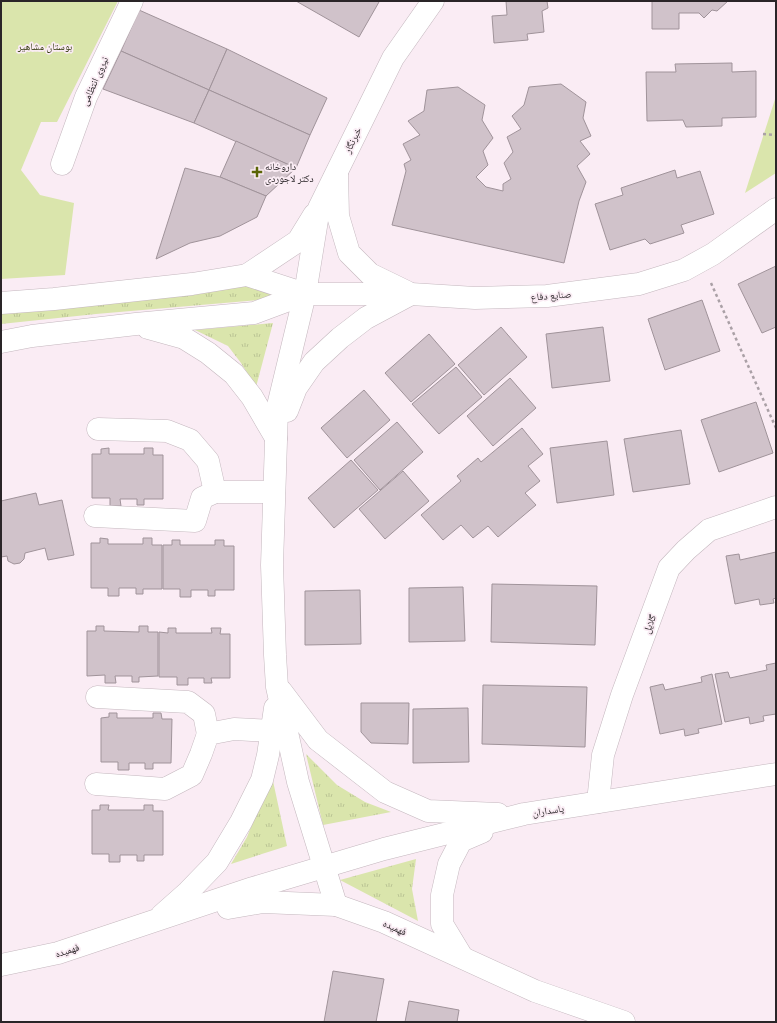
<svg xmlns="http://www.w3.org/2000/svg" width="777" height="1023" viewBox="0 0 777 1023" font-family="Ubuntu,'Noto Naskh Arabic',sans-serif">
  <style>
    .grass { fill: url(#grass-tufts) }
    .park { fill: #dae5ac }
    .building { fill: #d0c2ca; stroke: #a0939a }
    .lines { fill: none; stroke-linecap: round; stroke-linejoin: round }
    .minor-casing { stroke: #c4b7be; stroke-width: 23 }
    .path { stroke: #aaa0a6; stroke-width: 2.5; stroke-dasharray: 3 3; stroke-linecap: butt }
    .minor { stroke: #fff; stroke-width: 22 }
    .poi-dot { fill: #5a6506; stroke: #faecf4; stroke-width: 1.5 }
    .labels { text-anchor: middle; stroke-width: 3.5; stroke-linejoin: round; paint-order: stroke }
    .park-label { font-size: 10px; fill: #2f3509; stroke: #faecf4 }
    .street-label { font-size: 10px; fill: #2a2528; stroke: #faecf4 }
    .poi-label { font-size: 10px; fill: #2a2528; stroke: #faecf4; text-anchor: start }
  </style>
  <defs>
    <pattern id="grass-tufts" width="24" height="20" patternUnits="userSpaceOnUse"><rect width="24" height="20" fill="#dae5ac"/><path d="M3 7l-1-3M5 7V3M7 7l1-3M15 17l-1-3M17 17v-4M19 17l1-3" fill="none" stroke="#bbc494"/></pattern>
  </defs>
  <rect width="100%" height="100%" fill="#faecf4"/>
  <g class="grass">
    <polygon points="260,284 275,290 272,299 96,314 1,324 1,308"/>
    <polygon points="273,323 256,387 241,363 228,346 195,330"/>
    <polygon points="306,754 337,785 365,802 391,812 323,825"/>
    <polygon points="273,781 287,846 231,864 247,837 260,804"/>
    <polygon points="416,859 412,889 418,921 340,880"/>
  </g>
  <g class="park">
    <polygon points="1,1 118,1 57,122 41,122 21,170 40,195 74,203 65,275 1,279"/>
    <polygon points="776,96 776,173 745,193"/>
  </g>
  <g class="building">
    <polygon points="296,1 377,1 379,2 359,37"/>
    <polygon points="506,1 547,1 548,8 542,11 544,32 527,34 528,40 494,43 492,16 507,15"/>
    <polygon points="652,1 728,1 717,11 712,10 704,18 699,13 679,13 679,29 652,29"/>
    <polygon points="139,10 227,49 209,90 121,51"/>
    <polygon points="227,49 327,98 310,135 209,90"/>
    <polygon points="121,51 209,90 194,123 103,89"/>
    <polygon points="732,63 732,72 756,71 756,117 722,118 722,126 686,127 683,120 647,121 646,72 676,72 675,64"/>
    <polygon points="561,84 586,102 583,118 591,136 580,141 590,154 577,166 586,182 579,201 564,263 392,225 406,171 404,164 411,160 403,144 420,135 408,121 424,111 427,90 458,87 485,105 482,120 493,138 483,151 488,165 476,177 486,187 503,191 503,184 511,179 504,163 513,152 507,137 521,129 512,116 524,105 529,87"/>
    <polygon points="209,90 310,135 296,168 194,123"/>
    <polygon points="236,141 296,168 266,196 220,177"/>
    <polygon points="185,168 220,177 266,196 257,217 220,236 190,243 156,259"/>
    <polygon points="675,170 677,178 700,171 714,214 681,225 684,233 650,244 645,239 610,250 595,204 623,195 621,188"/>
    <polygon points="776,266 776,327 762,333 738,284"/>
    <polygon points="702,300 720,351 665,370 648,319"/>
    <polygon points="501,327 527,357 484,395 458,365"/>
    <polygon points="603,327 610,381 552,388 546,334"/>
    <polygon points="429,334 455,364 411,402 385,373"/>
    <polygon points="456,367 482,397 439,434 412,404"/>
    <polygon points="510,378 536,408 493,446 467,416"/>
    <polygon points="364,390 390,420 347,458 321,428"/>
    <polygon points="756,402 773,453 719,472 701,420"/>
    <polygon points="397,422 423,452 380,490 354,460"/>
    <polygon points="522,428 543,454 528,466 540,481 525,493 536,505 498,537 488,526 473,538 461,525 443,540 421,515 461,481 457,476 478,458 481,462"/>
    <polygon points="681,430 690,484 633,492 624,439"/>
    <polygon points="607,441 614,495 557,503 550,448"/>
    <polygon points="109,448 109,454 144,454 144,448 153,448 153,455 163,455 163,499 144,499 144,505 137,505 137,499 120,499 121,506 110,506 110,498 92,498 92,454 101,454 101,449"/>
    <polygon points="351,460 378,490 334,528 308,498"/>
    <polygon points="403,471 429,501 385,539 359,509"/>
    <polygon points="36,493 39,505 62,500 74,555 48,560 45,548 25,553 24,559 20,563 14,564 8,561 7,556 1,557 1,501"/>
    <polygon points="100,538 108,539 108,544 143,544 143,538 152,538 152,545 162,545 162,589 143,589 143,594 136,594 136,588 119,588 119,596 108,596 108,588 91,588 91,543 100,543"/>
    <polygon points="172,540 180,540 180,545 215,545 215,540 224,540 224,546 234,546 234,590 215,590 215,596 208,596 208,590 191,590 191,597 180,597 180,589 163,589 163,545 172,545"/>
    <polygon points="776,552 776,598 773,599 774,603 760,605 759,599 735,604 726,556 739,554 740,560"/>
    <polygon points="492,584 597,586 595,645 491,642"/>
    <polygon points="463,587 465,641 409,642 409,588"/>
    <polygon points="360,590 361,644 305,645 305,591"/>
    <polygon points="96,626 104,626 104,631 139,632 139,626 148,626 148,632 158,632 158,676 139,677 139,682 132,682 132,676 115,676 116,683 105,683 105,675 87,676 87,631 96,631"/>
    <polygon points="168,628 176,628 176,633 212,633 211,628 221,628 220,634 230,634 230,678 211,678 212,683 204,683 204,678 188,678 188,685 177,685 177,677 159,677 159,632 168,633"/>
    <polygon points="776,663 776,714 763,716 764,721 750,724 749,717 725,722 715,674 728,672 730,678 767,670 766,665"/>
    <polygon points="712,674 722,724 698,729 699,733 685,736 684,729 660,734 650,687 663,684 665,690 702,682 701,677"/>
    <polygon points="483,685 587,687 585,747 482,744"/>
    <polygon points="361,703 409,703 408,744 371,743 361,732"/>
    <polygon points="468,708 469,762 413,763 413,709"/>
    <polygon points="109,713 117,713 117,718 153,718 153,713 161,713 162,719 172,719 171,763 153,763 153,769 145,769 145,763 129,763 129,770 118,770 118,762 101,762 101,718 109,717"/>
    <polygon points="100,805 109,805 108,810 144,810 144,805 153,805 153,811 163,811 163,855 144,855 144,861 137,861 137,855 120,855 120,862 109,862 109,854 92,854 92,810 100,810"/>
    <polygon points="333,971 384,979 376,1022 324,1022"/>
    <polygon points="409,1001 459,1010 457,1022 405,1022"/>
  </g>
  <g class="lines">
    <g class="minor-casing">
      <g id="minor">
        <polyline points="62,164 86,97 132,1"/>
        <polyline points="337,173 338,216 349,253 370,274 407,292"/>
        <polyline points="247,275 298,241 314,215"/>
        <polyline points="1,303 54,299 192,284 247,275 305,294 411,294 475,298 547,296 639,284 684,270 713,254 776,209"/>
        <polyline points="148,328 184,338 208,353 234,374 252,397 276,438"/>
        <polyline points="1,342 32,336 136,324 254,313 305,294"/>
        <polyline points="287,411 296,388 314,362 340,338 366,318 409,295"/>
        <polyline points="98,429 167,431 190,440 208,461 215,492"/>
        <polyline points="95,516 195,521 202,498 215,492 274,492"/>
        <polyline points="281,691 318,740 385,792 428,811 498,814"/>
        <polyline points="97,697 188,702 204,714 208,734"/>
        <polyline points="96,784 165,789 192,775 201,754 208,734 234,729 273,731"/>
        <polyline points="598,802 603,755 622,695 669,568 686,550 709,530 776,507"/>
        <polyline points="336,905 298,782 277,687 275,655 272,565 277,410 305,294 319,208 393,58 433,1"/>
        <polyline points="228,908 263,902 336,905 384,922 535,991 624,1022"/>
        <polyline points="162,915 188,892 217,862 241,822 262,780 268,755 275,708"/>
        <polyline points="462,957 442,924 442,895 449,864 461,841 482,832"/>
        <polyline points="1,965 58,953 253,888 384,849 524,814 776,774"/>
      </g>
    </g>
    <g class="path">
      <polyline points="763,134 776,135"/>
      <polyline points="711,283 776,428"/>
    </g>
    <use href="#minor" class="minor"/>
  </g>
  <path class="poi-dot" d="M255 166h4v4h4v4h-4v4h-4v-4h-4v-4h4z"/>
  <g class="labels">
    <g class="park-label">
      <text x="45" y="50">بوستان مشاهیر</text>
    </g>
    <g class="street-label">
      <text transform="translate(94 81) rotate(-66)" y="4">نیروی انتظامی</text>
      <text transform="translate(352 140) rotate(-64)" y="4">خبرنگار</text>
      <text transform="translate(551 295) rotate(-5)" y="4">صنایع دفاع</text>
      <text transform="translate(649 624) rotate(-69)" y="4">گلایل</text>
      <text transform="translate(548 810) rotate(-9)" y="4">پاسداران</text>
      <text transform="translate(395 927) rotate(24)" y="4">فهمیده</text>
      <text transform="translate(67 950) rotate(-17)" y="4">فهمیده</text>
    </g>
    <g class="poi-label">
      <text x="265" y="170">داروخانه<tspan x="265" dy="12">دکتر لاجوردی</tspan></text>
    </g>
  </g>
  <rect width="777" height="1023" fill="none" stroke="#2a2528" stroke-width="4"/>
</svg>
